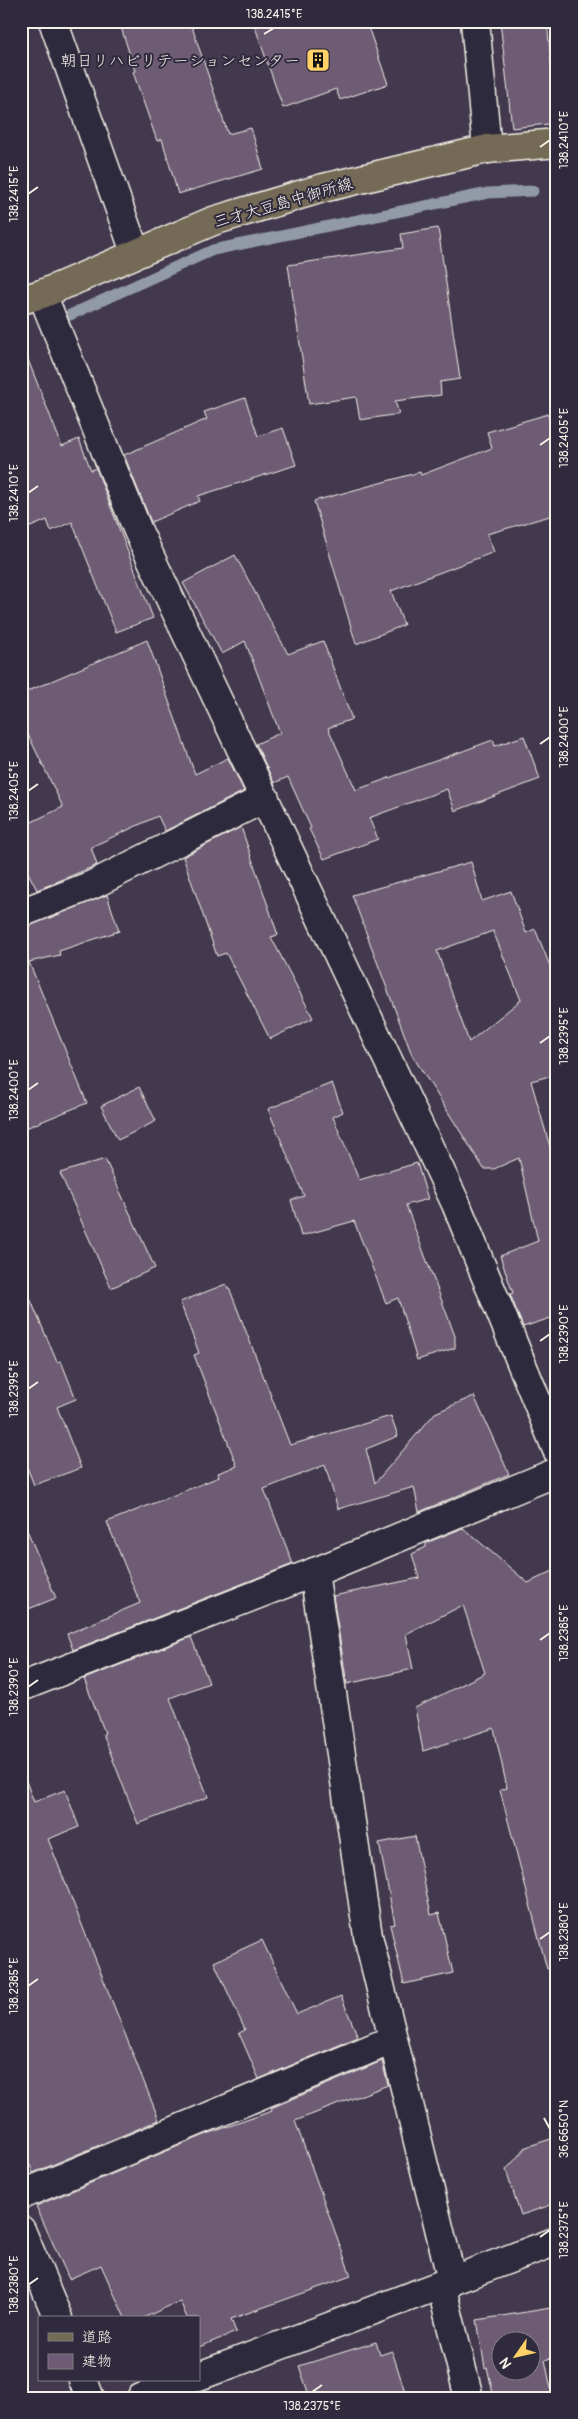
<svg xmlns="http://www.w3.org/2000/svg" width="578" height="2419" viewBox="0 0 578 2419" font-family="Pangolin,'Klee One',sans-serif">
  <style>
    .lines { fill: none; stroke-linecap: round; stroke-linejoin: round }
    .stream { stroke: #929aa7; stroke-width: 11 }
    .building { fill: #6e5b75; stroke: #f4f1e8; fill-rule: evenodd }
    .minor-casing { stroke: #f4f1e8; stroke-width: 31 }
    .major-casing { stroke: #f4f1e8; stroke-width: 31 }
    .minor { stroke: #2f2a3d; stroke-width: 28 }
    .major { stroke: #746b55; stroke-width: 28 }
    .ticks { fill: none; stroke: #f4f1e8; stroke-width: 2 }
    .labels { text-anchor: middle; stroke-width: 4; stroke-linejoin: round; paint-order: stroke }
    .poi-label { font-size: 16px; fill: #f4f1e8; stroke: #2f2a3d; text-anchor: end }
    .street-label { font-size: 16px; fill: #f4f1e8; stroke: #2f2a3d }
    .neatline { fill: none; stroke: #f4f1e8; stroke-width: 2 }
    .ticks-label { font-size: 12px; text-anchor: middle; fill: #f4f1e8 }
  </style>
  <rect width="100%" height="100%" fill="#42394e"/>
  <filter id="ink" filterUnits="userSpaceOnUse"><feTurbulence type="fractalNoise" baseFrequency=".02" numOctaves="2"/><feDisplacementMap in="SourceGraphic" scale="10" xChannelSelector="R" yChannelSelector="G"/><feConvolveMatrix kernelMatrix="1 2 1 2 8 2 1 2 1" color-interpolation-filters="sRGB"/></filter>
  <g filter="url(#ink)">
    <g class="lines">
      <polyline class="stream" points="70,315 213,250 488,193 533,191"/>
    </g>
    <g class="building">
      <polygon points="119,21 190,21 228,134 251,128 263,169 178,194 162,139 157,141 133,72 135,71"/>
      <polygon points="253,21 366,21 388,84 340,100 336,89 283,108"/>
      <polygon points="500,21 547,21 557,123 512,128"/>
      <polygon points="438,228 460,379 440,382 441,395 395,401 399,414 360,420 356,397 309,404 288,265 403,248 401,234"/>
      <polygon points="21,347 23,347 62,446 79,439 91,470 96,468 153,618 116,632 72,522 51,531 47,520 21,531"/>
      <polygon points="245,398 258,436 283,428 296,465 198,496 200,501 151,522 124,455 207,419 204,412"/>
      <polygon points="548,414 557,445 557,514 487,534 494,552 391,591 404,625 356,644 314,501 420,472 421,475 492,448 487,432"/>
      <polygon points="235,555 288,654 323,641 352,719 328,728 356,790 493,740 495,746 524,736 540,779 455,811 447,789 369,818 378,839 324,859 309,829 311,828 288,777 274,783 256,744 280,733 245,641 222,654 183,583"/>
      <polygon points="147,640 195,774 228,758 244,791 165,831 158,816 91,847 97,865 37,890 21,859 21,827 63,807 21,720 21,694"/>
      <polygon points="241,827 278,935 271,937 313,1018 270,1039 226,953 217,956 183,857"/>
      <path d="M 471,862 L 482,901 L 511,891 L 526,933 L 535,929 L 557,983 L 557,1074 L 531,1081 L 557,1171 L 557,1316 L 523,1327 L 510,1294 L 513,1293 L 500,1256 L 538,1241 L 519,1158 L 494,1169 L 484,1169 L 412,1055 L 352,895 ZM 493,931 L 521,1000 L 469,1042 L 437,951 Z"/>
      <polygon points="107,895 119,931 59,951 60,955 29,962 87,1103 21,1130 21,928"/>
      <polygon points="332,1083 343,1112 333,1117 359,1180 417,1163 428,1199 406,1205 455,1336 455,1348 417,1360 398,1298 386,1303 354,1221 301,1236 291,1200 304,1196 268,1109"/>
      <polygon points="139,1087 156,1121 118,1140 101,1106"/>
      <polygon points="105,1159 155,1268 111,1288 60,1173"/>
      <polygon points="21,1277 57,1362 61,1361 76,1399 57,1407 81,1468 34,1485 21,1452"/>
      <polygon points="226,1284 229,1290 230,1290 290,1445 391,1416 398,1436 366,1449 375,1483 435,1413 474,1396 509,1474 419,1512 414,1487 338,1509 325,1465 264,1489 293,1564 73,1650 67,1634 140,1603 107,1522 219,1477 218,1473 237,1466 194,1355 199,1353 180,1302"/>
      <polygon points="21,1516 56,1598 21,1612"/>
      <polygon points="463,1528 528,1583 557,1569 557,1967 547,1969 500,1790 507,1788 494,1728 423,1751 415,1708 485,1673 463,1605 406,1634 413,1669 347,1684 346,1678 333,1596 419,1578 412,1554 426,1547 426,1543"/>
      <polygon points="191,1637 209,1683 170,1698 208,1797 138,1824 103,1734 105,1733 84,1679"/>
      <polygon points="22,1776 24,1776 34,1802 65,1790 79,1827 48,1839 159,2120 33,2173 21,2142"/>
      <polygon points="415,1836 431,1915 439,1913 453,1973 404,1984 390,1925 395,1924 379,1843"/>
      <polygon points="262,1940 297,2014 341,1996 358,2037 259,2079 239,2033 245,2030 214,1962"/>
      <polygon points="382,2061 388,2085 295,2121 351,2276 231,2319 236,2332 199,2347 199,2318 187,2318 180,2301 143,2318 125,2318 101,2265 69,2279 36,2206 207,2134 272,2111 271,2108"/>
      <polygon points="557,2137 557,2203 521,2215 506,2170 526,2147"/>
      <path d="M 557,2307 L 557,2356 L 545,2360 L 553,2398 L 494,2398 L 487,2367 L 485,2368 L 477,2320 ZM 500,2342 L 530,2342 L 530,2372 L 500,2372 Z"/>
      <polygon points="376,2342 380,2355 392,2351 407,2398 310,2398 299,2366"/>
    </g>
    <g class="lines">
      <g class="minor-casing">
        <g id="minor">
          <polyline points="53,21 135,252"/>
          <polyline points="475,21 487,149"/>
          <polyline points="42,294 138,531 456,1204 557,1450"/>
          <polyline points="21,913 92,885 265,798"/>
          <polyline points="314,1572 368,1936 452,2281"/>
          <polyline points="21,1687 325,1568 557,1472"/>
          <polyline points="21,2195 392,2040"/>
          <polyline points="21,2230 58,2318"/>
          <polyline points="441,2285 469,2398"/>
          <polyline points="199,2376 557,2241"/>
          <polyline points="83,2380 90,2398"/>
          <polyline points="141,2398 188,2380"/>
        </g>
      </g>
      <g class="major-casing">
        <polyline id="major" points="21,300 42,294 213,221 323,188 487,149 557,143"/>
      </g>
      <use href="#minor" class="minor"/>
      <use href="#major" class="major"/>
    </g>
  </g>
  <path class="ticks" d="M 264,34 L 274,28M 540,147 L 550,140M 28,194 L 38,187M 540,445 L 550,438M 28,493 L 38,486M 540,744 L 550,737M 28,791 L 38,784M 540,1043 L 550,1036M 28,1090 L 38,1083M 540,1341 L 550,1334M 28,1389 L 38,1382M 540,1640 L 550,1633M 28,1687 L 38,1680M 540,1939 L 550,1932M 28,1986 L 38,1979M 544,2118 L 550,2129M 540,2237 L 550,2230M 28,2285 L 38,2278M 312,2392 L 322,2385"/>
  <defs>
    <g id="building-square" transform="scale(1.25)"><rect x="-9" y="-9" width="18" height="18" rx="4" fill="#ffd166" stroke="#2f2a3d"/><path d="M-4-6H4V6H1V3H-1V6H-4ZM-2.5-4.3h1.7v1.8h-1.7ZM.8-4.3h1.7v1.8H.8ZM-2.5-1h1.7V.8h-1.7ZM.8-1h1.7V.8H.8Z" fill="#111"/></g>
  </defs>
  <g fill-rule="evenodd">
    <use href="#building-square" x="318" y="60"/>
  </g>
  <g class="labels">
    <g class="poi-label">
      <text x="300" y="66">朝日リハビリテーションセンター</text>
    </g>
    <g class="street-label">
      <text transform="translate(283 202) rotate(-16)" y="6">三才大豆島中御所線</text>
    </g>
  </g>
  <rect width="578" height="2419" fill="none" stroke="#2f2a3d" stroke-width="55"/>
  <rect x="38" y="2316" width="162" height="65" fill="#2f2a3d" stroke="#7e7a81"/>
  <rect x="48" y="2333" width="25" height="8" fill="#746b55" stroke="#7e7a81"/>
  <text x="82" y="2342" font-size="15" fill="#f4f1e8">道路</text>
  <rect x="48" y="2354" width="25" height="15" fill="#6e5b75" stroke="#7e7a81"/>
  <text x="82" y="2366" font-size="15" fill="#f4f1e8">建物</text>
  <g transform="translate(516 2356) rotate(236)"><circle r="24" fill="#2f2a3d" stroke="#7e7a81"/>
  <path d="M0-4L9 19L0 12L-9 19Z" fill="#ffd166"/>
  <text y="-8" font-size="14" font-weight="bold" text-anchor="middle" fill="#f4f1e8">N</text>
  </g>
  <rect x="28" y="28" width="522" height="2364" class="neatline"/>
  <g class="ticks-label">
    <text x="274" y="18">138.2415°E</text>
    <text transform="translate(564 140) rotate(-90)" y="4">138.2410°E</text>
    <text transform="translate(14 194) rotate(-90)" y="4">138.2415°E</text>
    <text transform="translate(564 438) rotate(-90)" y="4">138.2405°E</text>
    <text transform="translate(14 493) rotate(-90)" y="4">138.2410°E</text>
    <text transform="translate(564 737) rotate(-90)" y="4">138.2400°E</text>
    <text transform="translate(14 791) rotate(-90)" y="4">138.2405°E</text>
    <text transform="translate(564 1036) rotate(-90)" y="4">138.2395°E</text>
    <text transform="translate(14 1090) rotate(-90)" y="4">138.2400°E</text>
    <text transform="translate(564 1334) rotate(-90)" y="4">138.2390°E</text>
    <text transform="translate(14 1389) rotate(-90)" y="4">138.2395°E</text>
    <text transform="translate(564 1633) rotate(-90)" y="4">138.2385°E</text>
    <text transform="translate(14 1687) rotate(-90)" y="4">138.2390°E</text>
    <text transform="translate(564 1932) rotate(-90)" y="4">138.2380°E</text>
    <text transform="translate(14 1986) rotate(-90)" y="4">138.2385°E</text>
    <text transform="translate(564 2129) rotate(-90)" y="4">36.6650°N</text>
    <text transform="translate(564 2230) rotate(-90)" y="4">138.2375°E</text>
    <text transform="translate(14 2285) rotate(-90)" y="4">138.2380°E</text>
    <text x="312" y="2410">138.2375°E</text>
  </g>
</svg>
